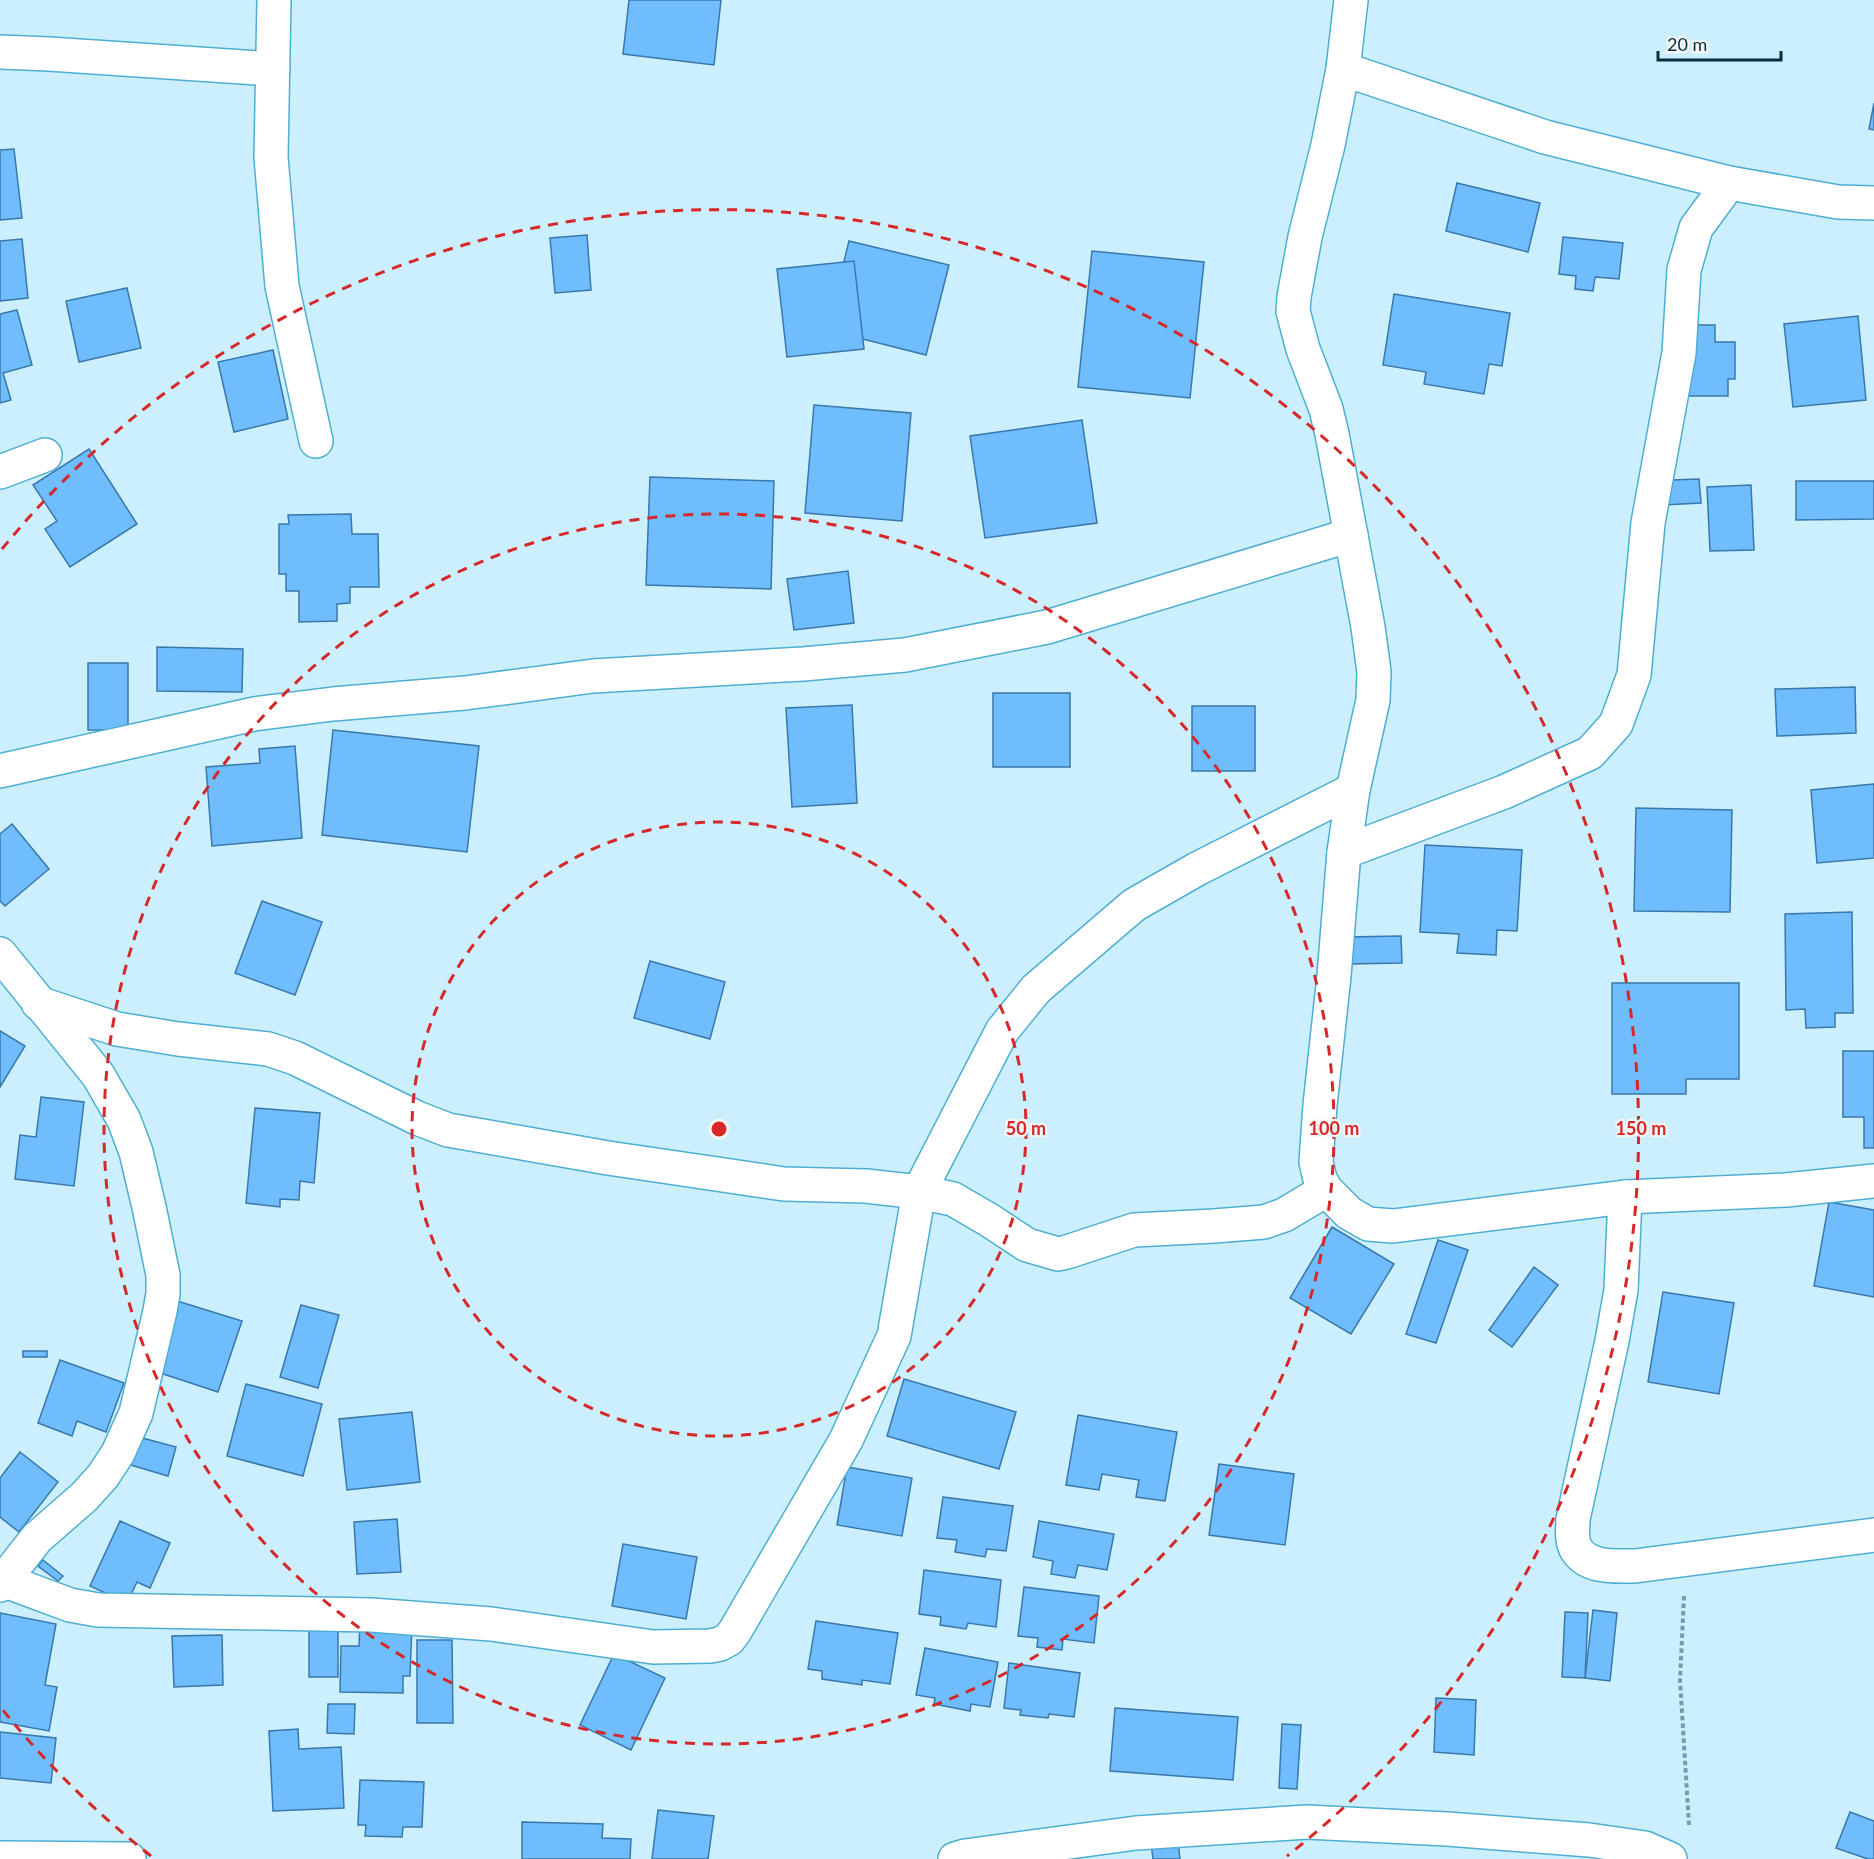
<svg xmlns="http://www.w3.org/2000/svg" width="1874" height="1859" viewBox="0 0 1874 1859" font-family="Lato,sans-serif">
  <style>
    .building { fill: #70bdfd; stroke: #3878ab; stroke-width: 1.5 }
    .lines { fill: none; stroke-linecap: round; stroke-linejoin: round }
    .minor-casing { stroke: #4eaed2; stroke-width: 36 }
    .path { stroke: #759caa; stroke-width: 4; stroke-dasharray: 4.5 3; stroke-linecap: butt }
    .minor { stroke: #fff; stroke-width: 33 }
    .ring { fill: none; stroke: #d62828; stroke-width: 3; stroke-dasharray: 10 8 }
    .centre { fill: #d62828; stroke: #f5f5f5; stroke-width: 3 }
    .ring-label { font-size: 18px; text-anchor: middle; font-weight: bold; fill: #d62828; stroke: #f5f5f5; stroke-width: 4.5; stroke-linejoin: round; paint-order: stroke }
  </style>
  <rect width="100%" height="100%" fill="#cceffd"/>
  <g class="building">
    <polygon points="629,0 721,0 714,65 623,54"/>
    <polygon points="1874,103 1874,130 1869,129"/>
    <polygon points="14,149 22,218 0,220 0,150"/>
    <polygon points="1457,183 1540,203 1528,252 1446,231"/>
    <polygon points="587,235 591,290 555,293 550,238"/>
    <polygon points="1563,237 1623,243 1619,279 1595,277 1593,291 1575,289 1576,276 1559,274"/>
    <polygon points="22,239 28,298 0,301 0,241"/>
    <polygon points="849,241 949,265 926,355 827,330"/>
    <polygon points="1092,251 1204,262 1190,398 1078,387"/>
    <polygon points="854,261 864,349 787,357 777,269"/>
    <polygon points="127,288 141,348 79,362 66,301"/>
    <polygon points="1394,294 1510,313 1502,366 1489,364 1484,394 1424,384 1426,372 1383,365"/>
    <polygon points="17,310 32,365 3,373 11,400 0,403 0,314"/>
    <polygon points="1858,316 1866,400 1793,407 1784,324"/>
    <polygon points="1670,325 1715,325 1715,342 1735,342 1735,379 1728,379 1728,396 1670,396"/>
    <polygon points="273,350 288,419 234,432 218,362"/>
    <polygon points="814,405 911,413 902,521 805,513"/>
    <polygon points="1082,420 1097,523 985,538 970,436"/>
    <polygon points="89,449 137,524 70,567 45,529 57,521 33,485"/>
    <polygon points="650,477 774,481 771,589 646,585"/>
    <polygon points="1699,479 1701,503 1644,506 1643,481"/>
    <polygon points="1796,481 1874,481 1874,519 1796,520"/>
    <polygon points="1751,485 1754,550 1710,551 1707,487"/>
    <polygon points="351,514 352,534 378,534 379,587 350,587 350,603 337,604 337,621 299,622 299,591 286,591 286,574 279,574 279,524 289,524 288,515"/>
    <polygon points="848,571 854,623 794,630 787,579"/>
    <polygon points="157,647 243,649 242,692 157,691"/>
    <rect x="88" y="663" width="40" height="67"/>
    <polygon points="1855,687 1856,733 1777,736 1775,689"/>
    <rect x="993" y="693" width="77" height="74"/>
    <polygon points="852,705 857,803 792,807 786,708"/>
    <rect x="1192" y="706" width="63" height="65"/>
    <polygon points="333,730 479,746 467,852 322,835"/>
    <polygon points="295,746 302,838 212,846 206,767 260,763 259,749"/>
    <polygon points="1874,784 1874,858 1817,863 1811,790"/>
    <polygon points="1636,808 1732,810 1730,912 1634,911"/>
    <polygon points="12,824 49,869 5,906 0,901 0,834"/>
    <polygon points="1425,845 1522,850 1517,931 1497,930 1496,955 1457,953 1459,934 1420,932"/>
    <polygon points="262,901 322,922 295,995 235,973"/>
    <polygon points="1852,912 1853,1013 1835,1013 1835,1027 1806,1028 1805,1009 1786,1010 1785,914"/>
    <polygon points="1401,936 1402,963 1346,964 1345,937"/>
    <polygon points="650,961 725,982 710,1039 634,1018"/>
    <polygon points="1612,983 1739,983 1739,1079 1686,1079 1686,1094 1612,1094"/>
    <polygon points="0,1031 25,1046 0,1087"/>
    <polygon points="1843,1051 1874,1051 1874,1148 1864,1148 1864,1117 1843,1117"/>
    <polygon points="41,1097 84,1102 74,1186 15,1179 20,1135 36,1137"/>
    <polygon points="255,1108 320,1113 314,1183 300,1181 299,1200 280,1199 280,1207 246,1203"/>
    <polygon points="1829,1202 1874,1210 1874,1297 1814,1286"/>
    <polygon points="1332,1227 1394,1264 1351,1334 1290,1298"/>
    <polygon points="1438,1240 1468,1250 1436,1343 1406,1334"/>
    <polygon points="1534,1267 1558,1285 1512,1347 1489,1330"/>
    <polygon points="1663,1292 1734,1303 1719,1394 1648,1382"/>
    <polygon points="174,1300 242,1321 218,1392 151,1370"/>
    <polygon points="301,1305 339,1315 318,1388 280,1377"/>
    <rect x="23" y="1351" width="24" height="6"/>
    <polygon points="60,1360 124,1383 106,1432 77,1421 72,1436 38,1423"/>
    <polygon points="904,1379 1016,1412 999,1469 887,1436"/>
    <polygon points="246,1384 322,1404 303,1476 227,1456"/>
    <polygon points="412,1412 420,1482 347,1490 339,1419"/>
    <polygon points="1078,1415 1177,1432 1165,1501 1136,1497 1139,1480 1102,1474 1099,1490 1066,1485"/>
    <polygon points="135,1436 176,1447 168,1476 127,1464"/>
    <polygon points="20,1452 58,1482 19,1532 0,1517 0,1478"/>
    <polygon points="1219,1464 1294,1474 1285,1545 1209,1535"/>
    <polygon points="847,1467 912,1478 902,1536 837,1525"/>
    <polygon points="943,1497 1013,1506 1006,1551 987,1549 985,1557 955,1552 957,1540 937,1538"/>
    <polygon points="397,1519 401,1572 357,1574 354,1522"/>
    <polygon points="120,1521 170,1543 150,1588 137,1582 127,1603 90,1586"/>
    <polygon points="1039,1521 1114,1534 1107,1570 1078,1565 1075,1578 1051,1574 1053,1561 1033,1557"/>
    <polygon points="623,1544 697,1557 686,1619 612,1606"/>
    <polygon points="43,1560 63,1576 58,1581 38,1566"/>
    <polygon points="924,1570 1001,1580 996,1627 968,1623 966,1629 940,1625 941,1617 919,1614"/>
    <polygon points="1024,1587 1099,1596 1094,1643 1063,1639 1062,1650 1037,1647 1038,1638 1018,1636"/>
    <polygon points="1593,1610 1617,1613 1610,1681 1585,1678"/>
    <polygon points="1565,1612 1588,1613 1585,1678 1562,1677"/>
    <polygon points="0,1613 56,1624 45,1685 57,1687 49,1731 0,1722"/>
    <polygon points="816,1621 898,1633 890,1684 862,1680 862,1685 822,1679 822,1671 808,1669"/>
    <polygon points="360,1623 412,1625 410,1676 403,1676 403,1693 340,1692 341,1646 359,1646"/>
    <rect x="309" y="1629" width="29" height="48"/>
    <polygon points="222,1635 223,1685 174,1687 172,1636"/>
    <polygon points="417,1640 452,1640 453,1723 417,1723"/>
    <polygon points="925,1648 998,1662 990,1707 971,1704 970,1711 934,1704 935,1698 916,1695"/>
    <polygon points="614,1654 665,1678 631,1750 580,1725"/>
    <polygon points="1009,1663 1080,1673 1074,1717 1049,1714 1048,1718 1020,1715 1021,1710 1004,1708"/>
    <polygon points="1436,1698 1476,1700 1474,1755 1434,1752"/>
    <polygon points="328,1704 355,1704 354,1734 327,1733"/>
    <polygon points="1115,1708 1238,1717 1233,1780 1110,1771"/>
    <polygon points="1282,1724 1301,1725 1297,1789 1279,1788"/>
    <polygon points="298,1729 299,1749 341,1747 344,1808 273,1811 269,1731"/>
    <polygon points="0,1732 56,1738 51,1783 0,1778"/>
    <polygon points="360,1780 424,1782 422,1827 403,1827 402,1837 365,1836 366,1825 358,1825"/>
    <polygon points="658,1810 714,1816 708,1859 652,1859"/>
    <polygon points="1850,1812 1874,1821 1874,1859 1868,1859 1836,1848"/>
    <polygon points="522,1822 603,1824 602,1838 631,1839 630,1859 522,1859"/>
    <polygon points="1178,1841 1180,1859 1153,1859 1151,1843"/>
  </g>
  <g class="lines">
    <g class="minor-casing">
      <g id="minor">
        <polyline points="274,0 271,157 282,286 316,441"/>
        <polyline points="1351,0 1343,69 1328,145 1305,237 1294,297 1293,311 1303,349 1326,409 1332,434 1368,627 1374,672 1373,700 1353,790 1344,852 1334,976 1320,1105 1316,1162 1320,1179 1326,1190 1349,1213 1368,1224 1393,1226 1625,1197 1786,1190 1874,1181"/>
        <polyline points="0,52 49,54 273,69"/>
        <polyline points="1343,69 1545,137 1729,183 1838,202 1874,203"/>
        <polyline points="0,472 45,455"/>
        <polyline points="0,771 254,714 333,704 465,693 593,676 803,664 905,655 1047,627 1351,535"/>
        <polyline points="1344,852 1504,792 1590,753 1616,724 1634,675 1648,523 1679,353 1684,270 1696,228 1729,183"/>
        <polyline points="0,954 98,1075 124,1120 136,1152 149,1207 163,1275 163,1294 160,1311 136,1413 118,1453 103,1476 84,1497 37,1538 0,1585"/>
        <polyline points="38,1003 117,1029 178,1039 268,1049 295,1058 417,1118 448,1130 608,1158 784,1184 866,1186 919,1192 953,1199 989,1220 1027,1245 1058,1254 1067,1252 1134,1230 1214,1226 1264,1222 1284,1215 1326,1190"/>
        <path d="M 1625,1197 L 1621,1290 L 1612,1341 L 1573,1519 C 1573,1528 1571,1538 1575,1547 C 1586,1569 1615,1566 1635,1566 L 1874,1535"/>
        <polyline points="0,1579 70,1605 98,1610 371,1615 491,1624 653,1647 710,1646 720,1644 729,1639 735,1631 846,1440 894,1336 919,1192 1002,1031 1036,989 1134,905 1197,869 1353,790"/>
        <polyline points="0,1858 129,1859"/>
        <polyline points="955,1859 965,1856 1136,1833 1307,1822 1447,1829 1589,1840 1645,1848 1670,1859"/>
      </g>
    </g>
    <polyline class="path" points="1684,1596 1680,1680 1689,1825"/>
    <use href="#minor" class="minor"/>
  </g>
  <g class="ring">
    <circle cx="719" cy="1129" r="307"/>
    <circle cx="719" cy="1129" r="615"/>
    <path d="M151 1856A922 922 0 0 1 2 1709M2 549A922 922 0 1 1 1287 1856"/>
  </g>
  <circle cx="719" cy="1129" r="9" class="centre"/>
  <g class="ring-label">
    <text x="1026" y="1135">50 m</text>
    <text x="1334" y="1135">100 m</text>
    <text x="1641" y="1135">150 m</text>
  </g>
  <path d="M1658 51v9h123v-9" fill="none" stroke="#04303e" stroke-width="3"/>
  <text x="1667" y="51" font-size="18" fill="#04303e" stroke="#f5f5f5" stroke-width="4.5" paint-order="stroke">20 m</text>
</svg>
